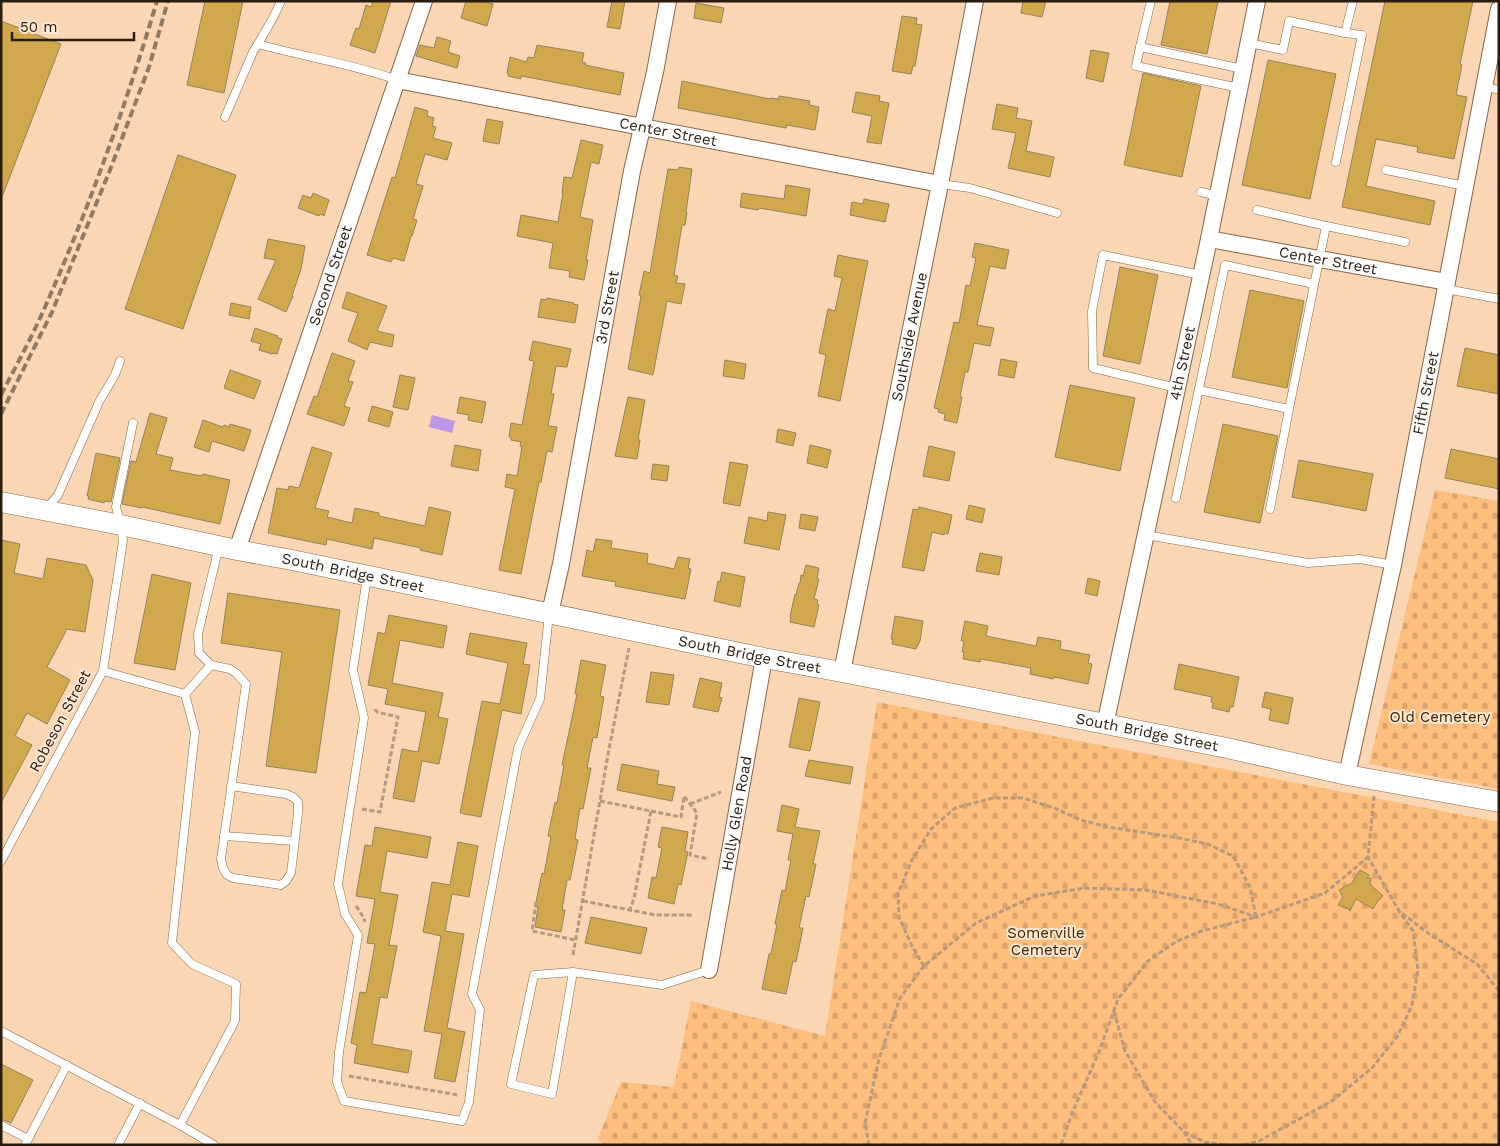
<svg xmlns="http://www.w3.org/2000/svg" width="1500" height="1146" viewBox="0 0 1500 1146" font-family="'Work Sans',sans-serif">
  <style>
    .cemetery { fill: url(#cemetery-stones) }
    .water { fill: #bd96e7 }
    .building { fill: #d1a94c; stroke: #94825a }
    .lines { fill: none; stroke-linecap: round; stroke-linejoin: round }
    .service-casing { stroke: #856647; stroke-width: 9 }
    .minor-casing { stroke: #856647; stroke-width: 18 }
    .tertiary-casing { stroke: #856647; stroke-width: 21 }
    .path { stroke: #b6997e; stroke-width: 3; stroke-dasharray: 5 2.5; stroke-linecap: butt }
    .service { stroke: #fff; stroke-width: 8 }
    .minor { stroke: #fff; stroke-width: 16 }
    .tertiary { stroke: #fff; stroke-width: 20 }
    .rail { stroke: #927a62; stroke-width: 4; stroke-dasharray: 8 4; stroke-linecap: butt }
    .labels { text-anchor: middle; stroke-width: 4; stroke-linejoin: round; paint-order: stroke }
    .street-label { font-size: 15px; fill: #291c0f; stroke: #fce7d2 }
    .park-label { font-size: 15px; fill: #402505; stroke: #fce7d2 }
  </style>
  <defs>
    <pattern id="cemetery-stones" width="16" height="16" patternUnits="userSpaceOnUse" patternTransform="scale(1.25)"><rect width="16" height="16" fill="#febe7e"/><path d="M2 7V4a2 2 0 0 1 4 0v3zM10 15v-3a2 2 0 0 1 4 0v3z" fill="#daa36c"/></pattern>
  </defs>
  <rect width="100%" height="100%" fill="#fad6b4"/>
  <g class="cemetery">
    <polygon points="1435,490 1499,501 1499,789 1369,764"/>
    <polygon points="877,702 1499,822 1499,1145 602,1145 598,1138 621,1082 674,1087 691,1001 825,1036"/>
  </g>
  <polygon class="water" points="432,415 455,421 452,433 429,427"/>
  <g class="building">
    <polygon points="205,1 243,1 224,93 187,85"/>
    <polygon points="373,1 391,1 375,53 350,45 356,28 359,29 366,5 371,7"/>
    <polygon points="466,1 483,1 493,4 487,26 461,18"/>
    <polygon points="612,1 625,1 620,29 607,27"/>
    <polygon points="1023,1 1046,1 1042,17 1021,13"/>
    <polygon points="1170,1 1218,1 1207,54 1161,45"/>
    <polygon points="1385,1 1473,1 1460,64 1462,65 1456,95 1467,97 1454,159 1417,152 1418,147 1376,139 1366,186 1435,201 1430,225 1342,207"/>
    <polygon points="696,3 724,8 721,23 694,18"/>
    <polygon points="902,16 917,18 916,24 922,25 915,66 913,66 911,74 892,71"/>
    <polygon points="1,21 61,44 2,197 1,197"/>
    <polygon points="437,37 451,41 448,52 460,56 457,68 416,56 420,45 434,48"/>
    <polygon points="537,45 584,53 582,62 586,63 585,65 624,73 620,95 548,81 521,76 521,79 508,76 508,73 507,73 510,57 526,62 528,57 534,58"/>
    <polygon points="1091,50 1109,53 1103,82 1086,78"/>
    <polygon points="1268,60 1336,74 1310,199 1242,185"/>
    <polygon points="1143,73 1201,86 1182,177 1124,165"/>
    <polygon points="682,81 770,99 770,98 779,99 779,96 810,101 809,105 819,107 815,130 787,125 786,128 678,108"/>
    <polygon points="856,92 880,96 879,101 889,103 881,144 867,142 872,116 852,112"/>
    <polygon points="997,104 1018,108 1016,118 1032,121 1026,151 1054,157 1050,177 1008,168 1016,133 992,129"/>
    <polygon points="415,107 428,111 427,116 434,118 432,126 436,127 433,138 452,143 447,160 425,154 416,184 423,186 413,219 417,220 412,236 411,236 404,261 393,258 391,262 367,255 392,177 395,178"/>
    <polygon points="487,119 503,122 499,144 483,141"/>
    <polygon points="581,140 603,145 599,164 591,162 580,217 593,220 586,260 588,260 584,280 569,277 570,271 549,268 553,243 517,236 521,215 558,222 563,193 562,193 564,177 572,178"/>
    <polygon points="178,155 236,175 183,329 125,309"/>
    <polygon points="679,167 692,169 686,212 687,212 685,225 682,225 674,275 678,276 676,283 685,284 681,304 667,301 653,375 628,369 641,296 639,295 644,271 650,273 668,169 678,170"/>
    <polygon points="786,185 810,189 806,216 759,208 758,210 740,207 742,193 784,199"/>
    <polygon points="313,193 329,200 324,216 320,214 319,216 298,208 303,195 311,198"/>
    <polygon points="864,199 889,204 885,222 850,215 852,202 863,204"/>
    <polygon points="268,239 305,246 301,269 292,296 293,296 286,312 258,299 276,260 264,258"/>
    <polygon points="975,243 1009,250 1005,269 990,266 977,325 994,328 990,346 974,343 968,372 965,372 960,397 962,397 957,423 944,420 945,414 938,412 939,409 934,408 954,322 959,323 966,285 970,286 976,258 972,257"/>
    <polygon points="838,255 868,261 840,401 818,396 826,355 819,353 828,309 835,311 842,278 834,276"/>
    <polygon points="1120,267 1158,275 1140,364 1103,356"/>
    <polygon points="1250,290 1304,301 1287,388 1232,377"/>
    <polygon points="347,292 387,306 377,331 394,335 392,347 370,342 367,350 348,341 358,313 342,308"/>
    <polygon points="547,298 574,303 573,304 578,305 575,323 538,317 541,299 547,300"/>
    <polygon points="231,303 251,307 249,319 229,315"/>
    <polygon points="255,328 278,336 277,338 282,339 277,354 272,353 272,354 259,350 261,344 251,341"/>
    <polygon points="533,341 571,349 567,367 556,366 551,394 554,394 548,426 557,427 552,452 547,451 541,482 539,482 521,574 499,570 515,489 505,487 507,474 517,476 522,447 520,446 521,442 511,440 511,437 509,437 511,423 522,425 534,361 529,360"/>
    <polygon points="1465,348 1499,355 1499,394 1457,386"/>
    <polygon points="332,353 355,361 348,381 353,382 344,406 350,408 344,426 307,414 314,396 317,397"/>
    <polygon points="1001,359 1017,362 1014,378 998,375"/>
    <polygon points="725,360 746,364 744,379 723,376"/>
    <polygon points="230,370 261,381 254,399 224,388"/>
    <polygon points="400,375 415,378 408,410 393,407"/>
    <polygon points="1070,385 1135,398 1120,471 1055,457"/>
    <polygon points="460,397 486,402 482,423 468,420 469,415 457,413"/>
    <polygon points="628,397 645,400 638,440 640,440 637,459 615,456"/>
    <polygon points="372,406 393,412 389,427 368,421"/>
    <polygon points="150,413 167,418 156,454 173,458 170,470 202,476 203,474 230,480 220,524 142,507 142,508 122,504 131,461 136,462"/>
    <polygon points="203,420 223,427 224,425 229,427 230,424 251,430 244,451 212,441 209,452 194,447"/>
    <polygon points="1223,424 1278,436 1260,523 1204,512"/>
    <polygon points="778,429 796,433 793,446 776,442"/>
    <polygon points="455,445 481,450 478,471 451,466"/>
    <polygon points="810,445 831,450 827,468 807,463"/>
    <polygon points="929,446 955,452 949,481 923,476"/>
    <polygon points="312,447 332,453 315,508 329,511 327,517 352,523 355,508 379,513 379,516 425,526 429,507 451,512 442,555 420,550 421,548 374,538 372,549 327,539 326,545 268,533 277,488 288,490 289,486 299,488"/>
    <polygon points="1451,449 1499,459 1499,489 1445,478"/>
    <polygon points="96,453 120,458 111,502 105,501 104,503 88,499 89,496 87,496"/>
    <polygon points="1299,460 1373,474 1366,511 1292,497"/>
    <polygon points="730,462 748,465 740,506 723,503"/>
    <polygon points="653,464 669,466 667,481 651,479"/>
    <polygon points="969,505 985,509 982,523 966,519"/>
    <polygon points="919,507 952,515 948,534 944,533 944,535 932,532 924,571 902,567 913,509 918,510"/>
    <polygon points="768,512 786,515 779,550 744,543 749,517 767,521"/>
    <polygon points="801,514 818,517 815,531 799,528"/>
    <polygon points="596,539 612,541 611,548 648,554 647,563 674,569 678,557 690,559 688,568 691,569 685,599 615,586 616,582 582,576 587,550 593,552"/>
    <polygon points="1,540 20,544 14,573 43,579 47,558 86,565 93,580 85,632 67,629 47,667 70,680 47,724 27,713 15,736 32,745 1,803"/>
    <polygon points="980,553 1002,557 999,575 976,571"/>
    <polygon points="806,565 819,568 817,579 819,579 814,599 818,600 817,604 819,605 814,627 790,622 791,617 790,617 795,594 796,595 799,583 800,583 801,575 803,576"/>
    <polygon points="722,572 745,577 740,607 714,601 718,581 720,582"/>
    <polygon points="152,574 191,583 175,670 134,663"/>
    <polygon points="1088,578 1100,581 1097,596 1085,593"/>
    <polygon points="228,593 340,610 316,773 266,766 282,652 221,643"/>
    <polygon points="389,615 447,626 443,648 400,640 392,683 443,693 438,717 448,719 439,764 422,761 414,802 393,798 402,749 418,752 426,712 385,704 388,689 368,685 378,632 385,634"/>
    <polygon points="895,616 923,621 920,641 916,649 892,644 893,639 891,639"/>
    <polygon points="965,621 988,626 986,636 1036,646 1038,637 1061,641 1060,649 1090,655 1088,663 1092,664 1088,684 1054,677 1053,679 1030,674 1031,668 981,659 980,662 963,659 964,652 962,652 964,641 961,641"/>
    <polygon points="470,633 527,643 523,664 530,665 521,714 502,710 481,817 460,813 482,701 500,704 508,663 466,654"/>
    <polygon points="581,660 606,665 600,696 604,697 597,738 593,737 587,768 591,768 583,809 580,808 575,839 578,840 570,880 567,880 562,910 565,910 561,932 535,927 538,907 535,907 542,873 544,874 551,837 548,836 555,802 557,803 564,765 562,765 577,694 575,694"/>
    <polygon points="1179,664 1239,677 1233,707 1230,707 1229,712 1212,708 1213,703 1211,702 1212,697 1174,689"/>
    <polygon points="651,672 674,675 669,705 646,702"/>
    <polygon points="700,678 722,683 719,697 722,698 718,712 693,707"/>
    <polygon points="1265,692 1293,698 1288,724 1269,720 1271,709 1262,707"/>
    <polygon points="799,698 820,702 810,751 789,747"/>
    <polygon points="809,760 853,767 850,784 805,776"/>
    <polygon points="622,764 659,771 657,784 675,787 672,801 617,790"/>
    <polygon points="782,805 799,809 795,827 820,831 813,864 816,864 809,897 806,896 799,928 803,928 796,962 793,961 786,994 762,989 769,954 771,954 777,924 775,924 782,890 785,891 791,860 788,860 793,834 777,831"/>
    <polygon points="375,827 431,837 427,858 387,851 380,892 398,895 389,945 397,946 387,998 380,997 372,1044 412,1051 408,1073 354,1063 357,1045 351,1043 360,992 366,993 375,944 367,943 375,899 356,896 365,845 372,846"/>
    <polygon points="662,827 688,832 685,851 688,852 681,885 678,884 674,904 648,898 652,877 656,878 662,848 658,847"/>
    <polygon points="458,842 478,846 469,897 452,894 445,931 464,934 447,1028 465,1032 455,1082 434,1078 442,1034 424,1031 441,936 423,932 432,882 450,885"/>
    <polygon points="1360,870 1369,875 1367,878 1371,878 1370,884 1383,896 1377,902 1373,909 1356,899 1350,911 1349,909 1338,905 1343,897 1339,890 1352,883"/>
    <polygon points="591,917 647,928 641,954 585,943"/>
    <polygon points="1,1064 33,1080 11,1123 1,1119"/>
  </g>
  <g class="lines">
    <g class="service-casing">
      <g id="service">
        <polyline points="1151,1 1140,47 1243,69"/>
        <polyline points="1249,43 1283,50 1289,21 1345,33"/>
        <polyline points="258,44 273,18 281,1"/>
        <polyline points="1140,47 1136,66 1239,88"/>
        <polyline points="1484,86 1499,90"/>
        <path d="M 225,117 L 253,52 L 258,44 C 304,57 354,64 397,80"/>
        <polyline points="1336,162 1362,35 1345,33 1353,1"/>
        <polyline points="1386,170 1465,186"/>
        <polyline points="940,184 970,188 1057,213"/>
        <polyline points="1201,192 1218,196"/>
        <polyline points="1257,210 1326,226"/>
        <polyline points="1446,289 1499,299"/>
        <polyline points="1177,388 1093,368 1092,311 1103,255 1201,275"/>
        <polyline points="1199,390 1289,409 1270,509"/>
        <polyline points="1289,409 1326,226 1405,242"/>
        <polyline points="1176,498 1225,265 1314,284"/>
        <polyline points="46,509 58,495 100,400 115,375 120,361"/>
        <polyline points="1146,535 1308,563 1360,559 1393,565"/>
        <polyline points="219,546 198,634 199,653 211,665 230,669 236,673 246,684 221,859 223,868 227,875 233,878 281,885 286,881 291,873 298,813 298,802 293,797 286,794 231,786"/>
        <polyline points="367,577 353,670 364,718 338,884 345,914 358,935 339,1052 337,1082 344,1101 462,1121 469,1102 480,1010 472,994 518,748 540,699 549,614"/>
        <polyline points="103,671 185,694 211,665"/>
        <polyline points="185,694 195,732 172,943 192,964 236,984 235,1021 180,1125 214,1145"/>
        <polyline points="224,836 294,841"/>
        <polyline points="1,861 103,671 123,541 121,525 116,507 133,423"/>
        <polyline points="573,972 534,975 511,1084 552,1094 573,972 662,985 709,970"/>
        <polyline points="1,1031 180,1125"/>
        <polyline points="1,1125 28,1139"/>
        <polyline points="25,1145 67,1065"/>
        <polyline points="118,1145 140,1103"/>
      </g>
    </g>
    <g class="minor-casing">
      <g id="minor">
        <path id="s1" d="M 397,80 L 940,184"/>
        <path id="s2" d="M 1209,239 L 1447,282"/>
        <path id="s3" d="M 237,550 L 424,1"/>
        <path id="s4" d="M 550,613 L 561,564 L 632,171 L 655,72 L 668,1"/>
        <path id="s5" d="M 842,672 L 940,184 L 975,1"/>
        <path id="s6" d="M 1105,725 L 1209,239 L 1257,1"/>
        <path id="s7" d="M 1347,775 L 1393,565 L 1499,9"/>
        <path id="s8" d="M 709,970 L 764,658"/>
      </g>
    </g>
    <g class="tertiary-casing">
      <g id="tertiary">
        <path id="s9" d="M 1,502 L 121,525 L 237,550 L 292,560 L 764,658 L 842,672 L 1227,748 L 1347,775 L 1499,802"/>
      </g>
    </g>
    <g class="path">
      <polyline points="1374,796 1368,857 1399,911 1428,933 1477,964 1499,991"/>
      <polyline points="600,801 651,811 634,898 630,909"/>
      <polyline points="690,804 721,792"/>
      <polyline points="362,809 380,812 398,717 377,712 375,709"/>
      <polyline points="651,811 681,817 684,796 697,813 690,855 709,859"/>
      <polyline points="583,901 656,915 692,915"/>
      <polyline points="536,902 532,931 576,940"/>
      <polyline points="356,906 364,918 365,922"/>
      <polyline points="573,955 609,749 629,648"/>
      <polyline points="924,966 912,946 899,917 898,893 912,860 931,829 955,808 993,798 1023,798 1054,808 1081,820 1108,827 1179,838 1208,844 1233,856 1250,887 1256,917 1202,931 1177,941 1148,961 1118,999 1099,1052 1072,1113 1061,1145"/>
      <polyline points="1114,1011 1125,1051 1155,1102 1184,1132 1205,1142 1226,1145"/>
      <polyline points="349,1076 458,1095"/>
      <polyline points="1184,1132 1192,1145"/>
      <polyline points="869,1145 865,1123 879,1059 900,998 924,966 976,923 1035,896 1085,888 1146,890 1218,904 1256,917 1325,893 1368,857"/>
      <polyline points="1244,1145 1259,1141 1332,1101 1372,1068 1397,1037 1412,1005 1418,970 1413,931 1399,911"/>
    </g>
    <use href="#service" class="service"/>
    <use href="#minor" class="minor"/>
    <use href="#tertiary" class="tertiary"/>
    <g class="rail">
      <path d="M 1,395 C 16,366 32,337 45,307 C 89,208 126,105 157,1"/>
      <polyline points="1,414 52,312 110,170 149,67 168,1"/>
    </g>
  </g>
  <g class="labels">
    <g class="street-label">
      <text dy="5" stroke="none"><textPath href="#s1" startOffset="276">Center Street</textPath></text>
      <text dy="5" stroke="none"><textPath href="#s2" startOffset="121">Center Street</textPath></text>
      <text dy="5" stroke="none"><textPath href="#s3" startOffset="290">Second Street</textPath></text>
      <text dy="5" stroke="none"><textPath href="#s4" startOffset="311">3rd Street</textPath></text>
      <text dy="5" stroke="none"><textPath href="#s5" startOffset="342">Southside Avenue</textPath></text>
      <text dy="5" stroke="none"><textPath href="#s6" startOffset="370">4th Street</textPath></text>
      <text dy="5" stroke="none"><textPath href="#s7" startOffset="390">Fifth Street</textPath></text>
      <text dy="5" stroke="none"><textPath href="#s9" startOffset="359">South Bridge Street</textPath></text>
      <text dy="5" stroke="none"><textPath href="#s9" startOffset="764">South Bridge Street</textPath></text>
      <text transform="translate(60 721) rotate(-62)" y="5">Robeson Street</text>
      <text dy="5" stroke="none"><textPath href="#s9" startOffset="1169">South Bridge Street</textPath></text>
      <text dy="5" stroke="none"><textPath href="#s8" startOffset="159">Holly Glen Road</textPath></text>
    </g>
    <g class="park-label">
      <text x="1440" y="722">Old Cemetery</text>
      <text x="1046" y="938">Somerville<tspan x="1046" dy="17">Cemetery</tspan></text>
    </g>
  </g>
  <rect width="1500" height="1146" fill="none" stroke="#291c0f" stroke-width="5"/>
  <path d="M12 32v8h122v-8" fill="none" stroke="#291c0f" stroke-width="2.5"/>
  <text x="20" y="32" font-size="15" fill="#291c0f" stroke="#fce7d2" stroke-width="4" paint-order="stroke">50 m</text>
</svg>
